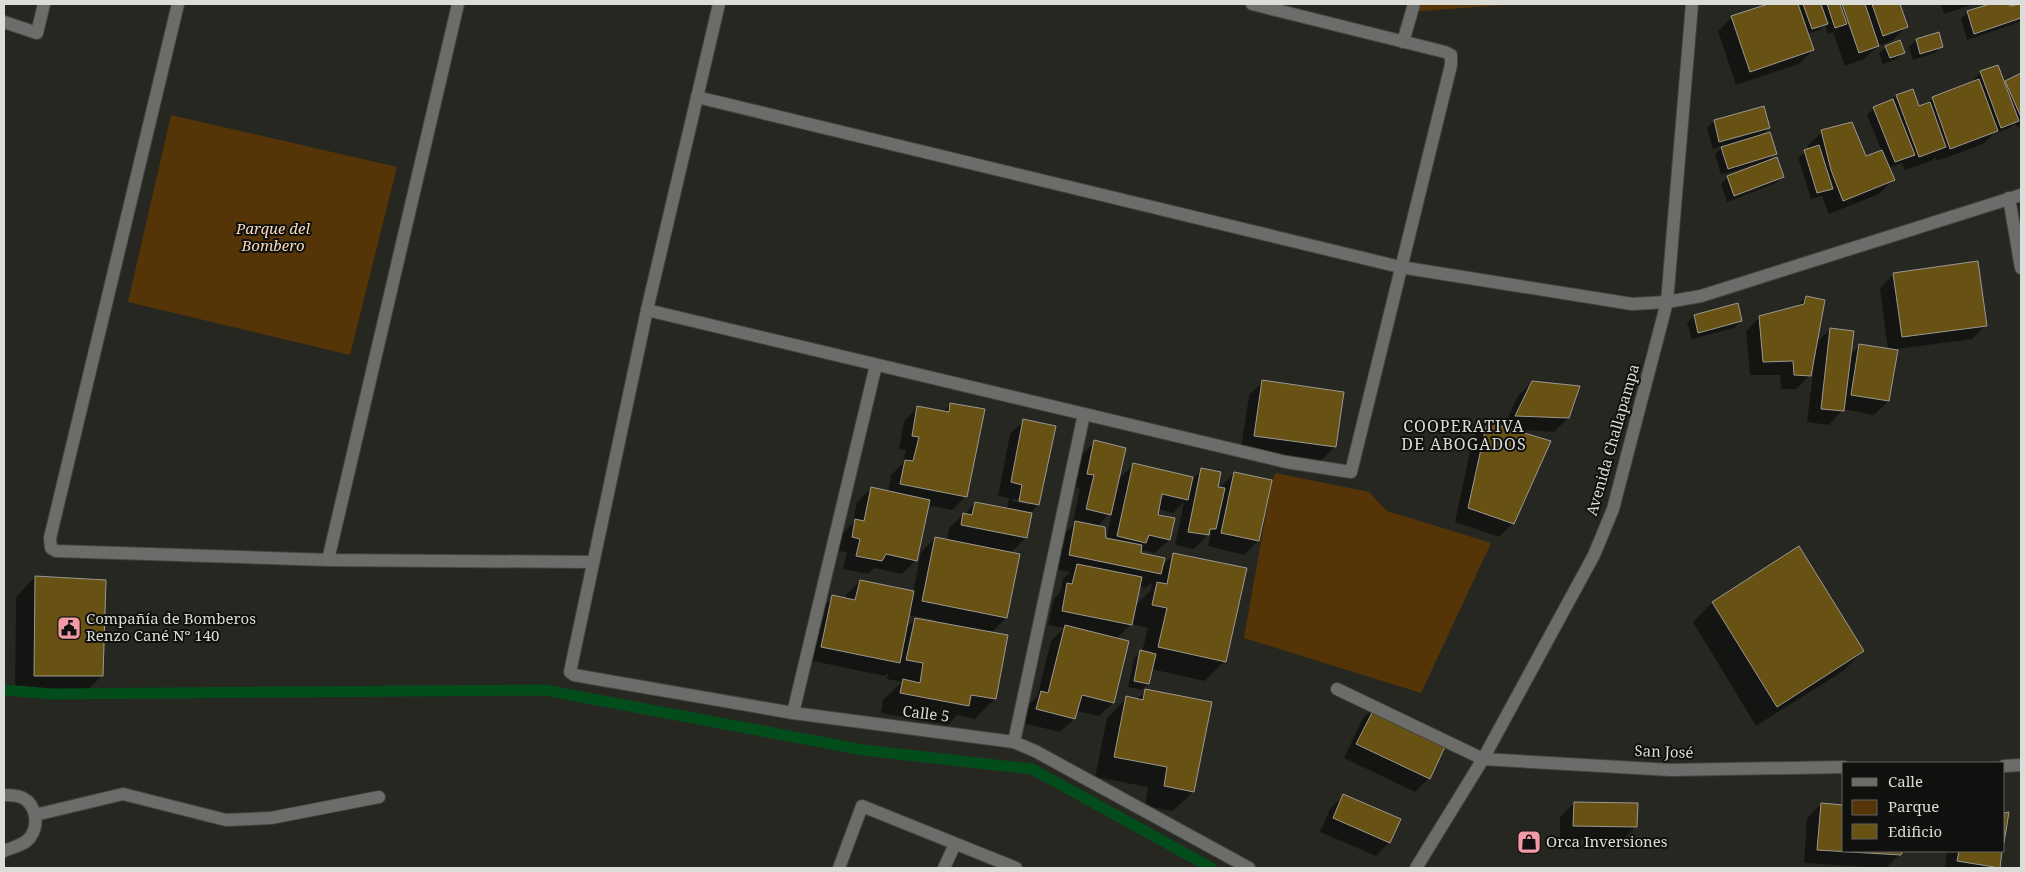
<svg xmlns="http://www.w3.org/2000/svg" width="2025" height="872" viewBox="0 0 2025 872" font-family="'Noto Serif',serif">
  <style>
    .green { fill: #553507 }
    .shadow { fill: #0007; fill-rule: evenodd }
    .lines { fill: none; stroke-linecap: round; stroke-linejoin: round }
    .stream { stroke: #034d1c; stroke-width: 11 }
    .building { fill: #685213; stroke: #9b9893 }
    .minor-casing { stroke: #44443f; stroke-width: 14 }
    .minor { stroke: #6c6d6b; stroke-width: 12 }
    .labels { text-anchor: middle; stroke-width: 4; stroke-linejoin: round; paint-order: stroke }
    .park-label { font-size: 15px; font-style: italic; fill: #f6d9b9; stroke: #10100e }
    .street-label { font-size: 15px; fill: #dcdcd9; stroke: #10100e }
    .poi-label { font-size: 15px; fill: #dcdcd9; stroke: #10100e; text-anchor: start }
    .neighbourhood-label { font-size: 16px; letter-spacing: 1px; fill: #dcdcd9; stroke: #10100e }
  </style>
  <rect width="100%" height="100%" fill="#272722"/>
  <g class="green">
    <polygon points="1408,4 1518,4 1406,12"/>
    <polygon points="171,115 397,167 350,355 128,302"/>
    <polygon points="1276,473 1369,492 1387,511 1491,543 1421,693 1244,638 1272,480"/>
  </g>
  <g class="shadow">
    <polygon points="1772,4 1899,4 1907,26 1893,40 1878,46 1864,59 1845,66 1833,32 1828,34 1825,25 1820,30 1807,34 1813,50 1799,64 1736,85 1718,31 1732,17"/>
    <polygon points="1941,4 1974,4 1944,14"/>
    <polygon points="1994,4 2008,4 2009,8 2020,5 2021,19 2017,23 1967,40 1961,19 1968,12"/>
    <polygon points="1916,40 1942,46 1935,53 1913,60 1909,47"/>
    <polygon points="1886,47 1903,52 1897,59 1883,64 1879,53"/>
    <polygon points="1998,66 2003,83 2021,75 2021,125 2017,127 2015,123 2010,128 1993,134 1983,144 1937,161 1935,157 1931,161 1905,170 1902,163 1888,168 1893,180 1879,194 1829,214 1822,196 1811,199 1798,158 1809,150 1808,145 1822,132 1865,158 1882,152 1867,115 1874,108 1892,100 1896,96 1918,108 1926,105 1933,98 1975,82 1974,79 1980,73"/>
    <polygon points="1763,108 1769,128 1760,136 1775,154 1767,162 1783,177 1776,183 1727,202 1721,184 1728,177 1755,167 1754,165 1721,175 1715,154 1724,145 1713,149 1707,128 1714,121"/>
    <polygon points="1894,274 1986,325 1972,339 1897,349 1888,401 1874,415 1843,409 1829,425 1807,422 1814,365 1812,364 1810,375 1796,389 1781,389 1780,375 1750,375 1746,331 1760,317 1796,307 1806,298 1815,344 1830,330 1850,355 1860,345 1888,350 1880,288"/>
    <polygon points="1694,316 1741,321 1734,328 1692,339 1687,323"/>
    <polygon points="1263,382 1335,447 1321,461 1241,449 1249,395"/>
    <polygon points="1532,382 1568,418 1554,432 1511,429 1513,523 1499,537 1455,522 1473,437 1487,423 1503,428 1518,396"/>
    <polygon points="951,404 966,496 952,510 927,505 916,560 902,574 874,568 868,574 843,569 847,552 838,551 842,534 853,523 857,502 871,489 888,492 891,475 903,463 906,450 899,449 904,421 918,407 943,412"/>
    <path d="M 1024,421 L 1038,505 L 1029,514 L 1026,538 L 1010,553 L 1019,555 L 1006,618 L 991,633 L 995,699 L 975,719 L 957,715 L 948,725 L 881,713 L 883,700 L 902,682 L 887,679 L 888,673 L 885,676 L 808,660 L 819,611 L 833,597 L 845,599 L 846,595 L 860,581 L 913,592 L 921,552 L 935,538 L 947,541 L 949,528 L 976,503 L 1007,509 L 1009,498 L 998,496 L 1010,434 ZM 1013,499 L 1030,502 L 1030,505 L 1012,501 ZM 908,615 L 935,620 L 934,623 L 915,619 L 905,629 Z"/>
    <path d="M 1095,442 L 1117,481 L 1134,464 L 1191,481 L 1202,470 L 1216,488 L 1220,488 L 1234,473 L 1270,481 L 1258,541 L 1244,555 L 1208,546 L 1211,532 L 1194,549 L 1175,545 L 1184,502 L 1173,513 L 1158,509 L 1156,516 L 1169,540 L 1155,553 L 1140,550 L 1139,554 L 1162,566 L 1174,554 L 1225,661 L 1205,681 L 1151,669 L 1148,684 L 1141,690 L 1128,687 L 1134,658 L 1142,652 L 1148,628 L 1131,624 L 1116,639 L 1113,703 L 1099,716 L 1076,711 L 1074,719 L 1060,732 L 1023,723 L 1027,706 L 1037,697 L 1051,641 L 1064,628 L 1048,625 L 1054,599 L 1060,592 L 1063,579 L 1070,572 L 1055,569 L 1062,536 L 1075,523 L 1073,522 L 1080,489 L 1074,487 L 1081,455 ZM 1112,511 L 1106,541 L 1097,527 ZM 1152,582 L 1151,590 L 1135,606 L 1139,586 L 1146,588 Z"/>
    <polygon points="35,577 102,676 82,695 15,696 16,597"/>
    <polygon points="1712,603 1863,651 1843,671 1756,726 1693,622"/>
    <polygon points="1146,691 1193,792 1173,811 1145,806 1148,787 1095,777 1107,718 1126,698 1136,700"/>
    <polygon points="1377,704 1448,738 1429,778 1415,792 1344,758 1363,718"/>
    <polygon points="1344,795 1399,819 1389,843 1376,856 1320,832 1330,809"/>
    <polygon points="1574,803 1636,826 1622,840 1560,839 1560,817"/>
    <polygon points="1821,804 1844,851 1902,851 1900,854 1886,868 1804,863 1807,818"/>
    <polygon points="1947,851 2001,851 1997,868 1945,868"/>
  </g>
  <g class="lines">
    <polyline class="stream" points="4,690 52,694 545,690 863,750 1032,769 1212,868"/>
  </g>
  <g class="building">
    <polygon points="1768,4 1798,4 1814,50 1750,72 1731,16"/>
    <polygon points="1803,4 1821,4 1828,24 1812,29"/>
    <polygon points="1827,4 1840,4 1847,24 1835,28"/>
    <polygon points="1842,4 1865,4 1879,46 1859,53"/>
    <polygon points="1872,4 1900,4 1908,27 1883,36"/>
    <polygon points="1990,4 2009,4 2010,6 2021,4 2021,18 1974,34 1967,11"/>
    <polygon points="1939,32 1943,47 1920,54 1916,39"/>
    <polygon points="1900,40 1905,53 1890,58 1885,46"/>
    <polygon points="1998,65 2019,121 2001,128 1980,71"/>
    <polygon points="2021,73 2021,117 2005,81"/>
    <polygon points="1979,79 1998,131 1950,149 1932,97"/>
    <polygon points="1913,89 1919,106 1930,102 1946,147 1919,157 1896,95"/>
    <polygon points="1893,99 1915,155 1895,162 1873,107"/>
    <polygon points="1764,106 1770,128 1719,142 1714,120"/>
    <polygon points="1852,122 1866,156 1882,150 1895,180 1843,201 1831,170 1821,130"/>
    <polygon points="1770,132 1777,154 1728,169 1721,147"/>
    <polygon points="1819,145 1833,189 1817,193 1804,150"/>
    <polygon points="1777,157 1784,177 1734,196 1727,176"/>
    <polygon points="1978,261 1987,326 1902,337 1893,273"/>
    <polygon points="1806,296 1825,300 1811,376 1794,375 1793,361 1763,362 1759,316 1804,304"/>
    <polygon points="1738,303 1742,321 1698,333 1694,315"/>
    <polygon points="1830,328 1854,331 1844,411 1821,409"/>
    <polygon points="1859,344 1898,350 1889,401 1851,395"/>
    <polygon points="1262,380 1344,392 1336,447 1254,436"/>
    <polygon points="1532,381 1580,386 1569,418 1515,416"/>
    <polygon points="950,403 985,409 967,497 900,484 905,460 913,461 919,437 912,436 917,406 949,412"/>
    <polygon points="1023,419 1056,426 1039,505 1019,501 1022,485 1011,482"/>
    <polygon points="1487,422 1551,441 1514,524 1468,508"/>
    <polygon points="1094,440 1126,448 1111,515 1086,509 1094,475 1087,474"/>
    <polygon points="1133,463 1193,477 1188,500 1162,494 1158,515 1175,518 1170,540 1149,535 1146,543 1117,536"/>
    <polygon points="1201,468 1221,472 1218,487 1225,488 1216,529 1210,529 1209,535 1188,532"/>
    <polygon points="1234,472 1272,480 1259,541 1221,533"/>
    <polygon points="871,487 930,500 917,561 886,554 882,561 856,556 860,539 852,537 855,519 864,521"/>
    <polygon points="975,502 1032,513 1027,538 961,525 963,513 972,515"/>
    <polygon points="1075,521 1105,527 1106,538 1142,545 1141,553 1165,558 1161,574 1069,555"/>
    <polygon points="935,537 1020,554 1007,618 922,601"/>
    <polygon points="1799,546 1864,651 1777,707 1712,602"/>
    <polygon points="1173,553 1247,568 1226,662 1158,647 1167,608 1152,605 1157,582 1167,584"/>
    <polygon points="1077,564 1142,577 1132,625 1062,611 1067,583 1072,584"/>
    <polygon points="35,576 106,580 103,676 34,676"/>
    <polygon points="860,580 914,591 900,663 821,647 832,595 855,600"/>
    <polygon points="915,618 1008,635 996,699 971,695 969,706 900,693 903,679 920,683 923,663 906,660"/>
    <polygon points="1065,625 1129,641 1114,703 1082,695 1075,719 1036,709 1041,691 1048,693"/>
    <polygon points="1140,650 1156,654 1149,684 1134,681"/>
    <polygon points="1145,689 1212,702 1194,792 1164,786 1167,767 1114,757 1126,696 1143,700"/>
    <polygon points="1377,703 1449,738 1430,779 1356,744"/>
    <polygon points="1343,794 1401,819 1390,843 1333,818"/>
    <polygon points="1574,802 1638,803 1637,827 1573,826"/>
    <polygon points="1821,803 1844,805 1844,851 1903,851 1901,855 1817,850"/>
    <polygon points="2009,812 2004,843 2004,813"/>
    <polygon points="1959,851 2002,851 2000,868 1957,861"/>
  </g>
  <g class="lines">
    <g class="minor-casing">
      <g id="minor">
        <polyline points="178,4 50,538 51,548 56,551 328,560 592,562"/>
        <polyline points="719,4 647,310 570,672 574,675 793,713 1014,742 1035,751 1249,868"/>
        <polyline points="4,22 37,33 44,4"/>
        <polyline points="1403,42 1414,4"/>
        <polyline points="697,97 1400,267 1632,304 1667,302 1701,296 2021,195"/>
        <polyline points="2009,198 2021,268"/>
        <polyline points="647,310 1286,462 1351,472 1451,65 1451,55 1445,52 1252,4"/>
        <polyline points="328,560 458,4"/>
        <polyline points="1337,689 1483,759 1671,770 1844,767"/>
        <polyline points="793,713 876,365"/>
        <polyline points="1014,742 1084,414"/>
        <polyline points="2004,766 2021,765"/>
        <path d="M 4,795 C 10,795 17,795 23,798 C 36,805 39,824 31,836 C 26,845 13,847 4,851"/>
        <polyline points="35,815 123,794 226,820 271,818 379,797"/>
        <polyline points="839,868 862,806 1016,868"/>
        <polyline points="944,868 955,844"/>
        <polyline points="1416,868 1483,759 1594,555 1613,509 1667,302 1692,4"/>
      </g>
    </g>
    <use href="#minor" class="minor"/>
  </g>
  <defs>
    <g id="civic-square" transform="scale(1.25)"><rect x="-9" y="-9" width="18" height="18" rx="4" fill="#f39aa7" stroke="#10100e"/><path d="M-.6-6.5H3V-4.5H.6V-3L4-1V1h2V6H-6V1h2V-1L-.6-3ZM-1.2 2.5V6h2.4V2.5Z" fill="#111"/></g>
    <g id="shop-square" transform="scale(1.25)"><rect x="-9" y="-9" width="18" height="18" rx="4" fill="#f39aa7" stroke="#10100e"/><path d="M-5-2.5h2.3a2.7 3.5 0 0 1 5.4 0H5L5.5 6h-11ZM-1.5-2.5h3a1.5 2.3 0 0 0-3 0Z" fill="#111"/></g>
  </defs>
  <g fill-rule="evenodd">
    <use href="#civic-square" x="69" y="628"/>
    <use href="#shop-square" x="1529" y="842"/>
  </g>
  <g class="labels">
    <g class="park-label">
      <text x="273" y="234">Parque del<tspan x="273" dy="17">Bombero</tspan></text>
    </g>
    <g class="street-label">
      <text transform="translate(1613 440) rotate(-74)" y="5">Avenida Challapampa</text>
      <text transform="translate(926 714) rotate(7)" y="5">Calle 5</text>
      <text transform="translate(1664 752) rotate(2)" y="5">San José</text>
    </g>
    <g class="poi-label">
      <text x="86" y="624">Compañía de Bomberos<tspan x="86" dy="17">Renzo Cané Nº 140</tspan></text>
      <text x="1546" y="847">Orca Inversiones</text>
    </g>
    <g class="neighbourhood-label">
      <text x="1464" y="432">COOPERATIVA<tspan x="1464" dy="18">DE ABOGADOS</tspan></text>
    </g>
  </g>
  <rect width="2025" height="872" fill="none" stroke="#dcdcd9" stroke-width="10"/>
  <rect x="1842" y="762" width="162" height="90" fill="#10100e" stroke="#62625f"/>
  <rect x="1852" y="778" width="25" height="8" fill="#6c6d6b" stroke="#62625f"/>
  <text x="1888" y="787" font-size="15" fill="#dcdcd9">Calle</text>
  <rect x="1852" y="800" width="25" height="15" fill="#553507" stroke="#62625f"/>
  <text x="1888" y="812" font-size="15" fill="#dcdcd9">Parque</text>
  <rect x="1852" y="824" width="25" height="15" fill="#685213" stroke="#62625f"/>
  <text x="1888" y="837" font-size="15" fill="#dcdcd9">Edificio</text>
</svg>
